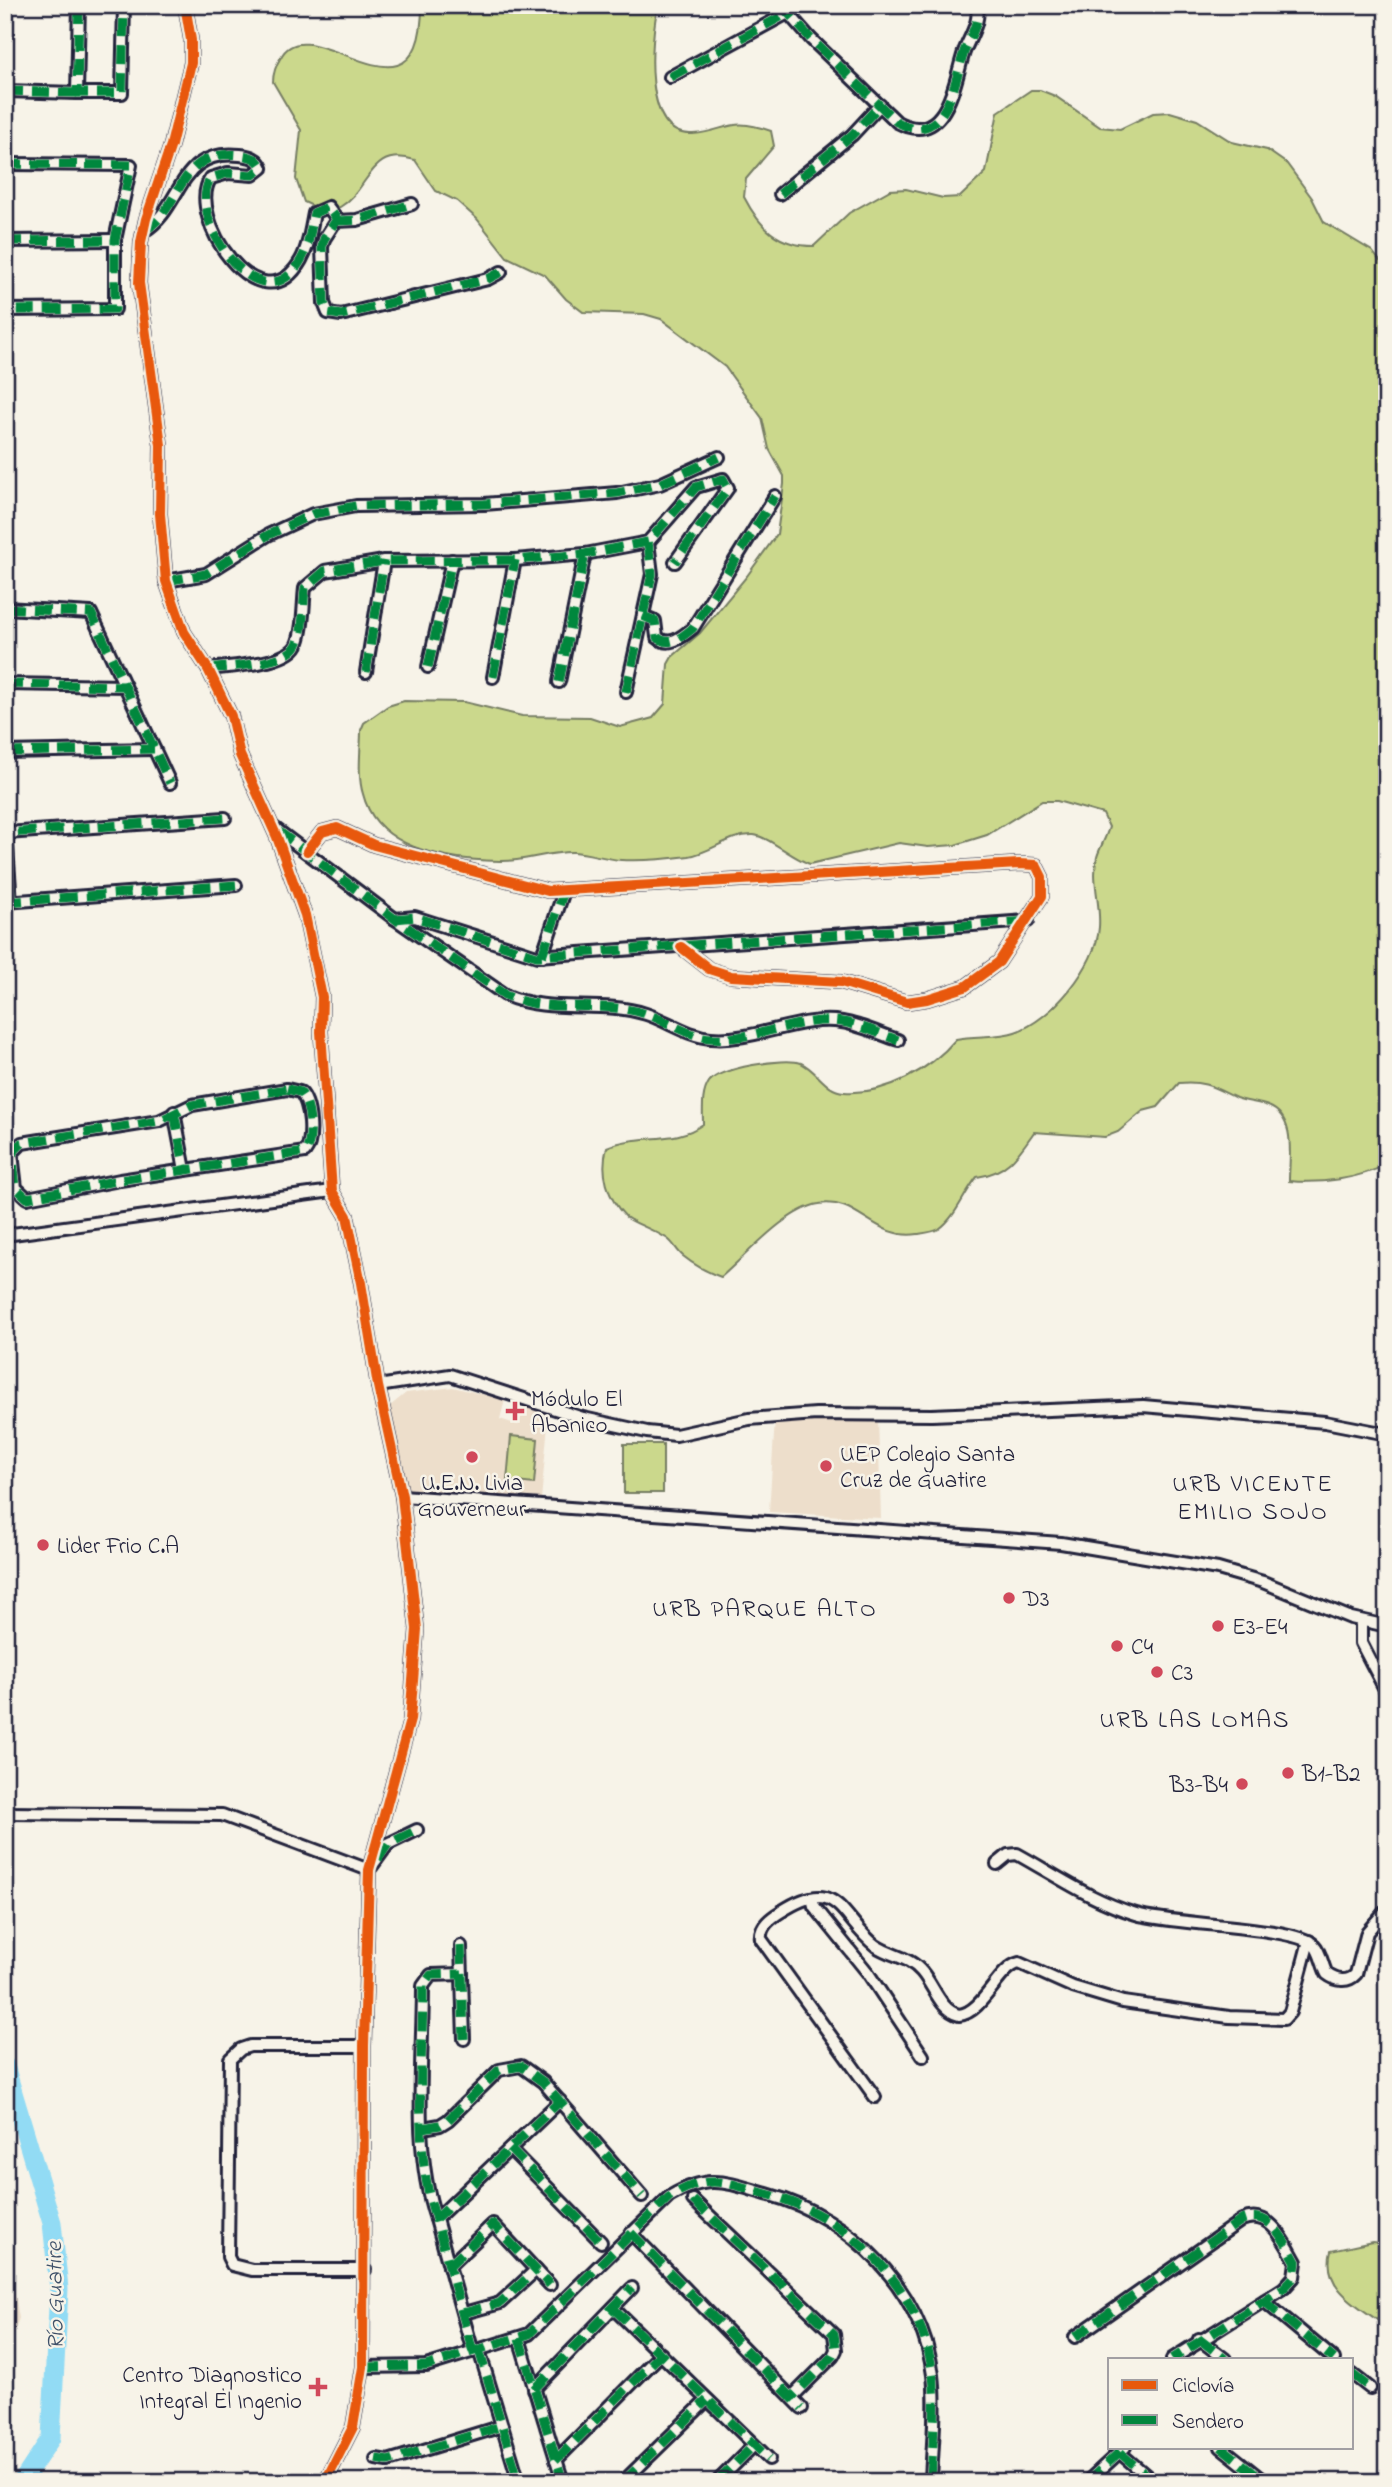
<svg xmlns="http://www.w3.org/2000/svg" width="1392" height="2487" viewBox="0 0 1392 2487" font-family="'Indie Flower',sans-serif">
  <style>
    .built { fill: #eddecb }
    .green { fill: #cbd88c; stroke: #767d64; stroke-width: 2 }
    .lines { fill: none; stroke-linecap: round; stroke-linejoin: round }
    .river { stroke: #92dbf4; stroke-width: 19 }
    .street-casing { stroke: #22223b; stroke-width: 16 }
    .street { stroke: #f7f3e8; stroke-width: 10 }
    .quiet { stroke: #00873e; stroke-width: 9; stroke-dasharray: 18 9; stroke-linecap: butt }
    .cycleway-casing { stroke: #f7f3e8; stroke-width: 15 }
    .cycleway { stroke: #e8590c; stroke-width: 10 }
    .poi-dot { fill: #d1495b; stroke: #f7f3e8; stroke-width: 2.5 }
    .labels { text-anchor: middle; stroke-width: 5; stroke-linejoin: round; paint-order: stroke }
    .poi-label { font-size: 23px; fill: #22223b; stroke: #f7f3e8; text-anchor: start }
    .neighbourhood-label { font-size: 24px; letter-spacing: 2px; fill: #22223b; stroke: #f7f3e8 }
    .water-label { font-size: 24px; font-style: italic; fill: #3e5069; stroke: #f7f3e8 }
  </style>
  <rect width="100%" height="100%" fill="#f7f3e8"/>
  <filter id="ink" filterUnits="userSpaceOnUse"><feTurbulence type="fractalNoise" baseFrequency=".0143" numOctaves="2"/><feDisplacementMap in="SourceGraphic" scale="14" xChannelSelector="R" yChannelSelector="G"/><feConvolveMatrix kernelMatrix="1 2 1 2 8 2 1 2 1" color-interpolation-filters="sRGB"/></filter>
  <g filter="url(#ink)">
    <g class="built">
      <polygon points="453,1387 505,1400 500,1419 518,1425 525,1406 549,1413 541,1500 406,1490 390,1406 406,1393"/>
      <polygon points="878,1418 881,1518 769,1512 775,1419"/>
      <polygon points="5,2234 19,2318 5,2357"/>
    </g>
    <g class="green">
      <path d="M 422,5 L 658,5 C 651,36 641,138 693,134 C 728,131 730,116 771,131 L 774,146 L 746,179 L 744,197 C 760,228 778,246 814,246 L 849,213 L 890,190 L 906,189 L 943,198 L 960,197 L 986,172 L 998,112 L 1031,90 L 1040,90 L 1055,96 L 1100,127 L 1120,129 L 1153,113 L 1170,112 L 1197,120 L 1232,142 L 1267,150 L 1287,164 L 1312,198 L 1324,222 L 1372,251 L 1387,270 L 1387,1164 C 1360,1179 1320,1184 1289,1181 C 1289,1157 1297,1117 1268,1106 C 1258,1102 1247,1102 1236,1098 C 1215,1088 1204,1080 1179,1083 L 1158,1107 L 1143,1111 L 1118,1132 L 1105,1137 L 1034,1132 C 1018,1155 1007,1173 977,1177 C 964,1193 956,1217 939,1229 C 934,1232 925,1233 918,1234 C 875,1241 858,1197 819,1204 C 786,1209 746,1256 721,1277 C 707,1272 694,1265 683,1256 C 677,1251 674,1244 669,1240 C 659,1232 631,1222 626,1217 C 607,1198 600,1172 607,1147 C 639,1133 675,1145 703,1124 C 703,1111 701,1094 709,1082 C 719,1068 785,1057 801,1063 C 817,1070 825,1091 844,1092 C 886,1095 930,1070 956,1039 C 975,1035 998,1038 1015,1032 C 1051,1021 1097,965 1099,927 C 1101,904 1091,880 1097,857 C 1100,847 1106,838 1109,827 L 1103,814 L 1057,801 L 1042,801 L 987,835 L 955,845 L 928,847 L 899,843 L 810,864 C 793,859 768,836 754,835 C 729,834 713,852 689,856 C 667,859 643,861 621,860 C 605,859 589,853 574,852 C 550,851 524,862 500,861 C 450,860 377,851 363,794 C 357,775 361,750 361,730 L 364,723 L 388,706 L 404,701 L 464,702 L 522,716 L 590,717 L 620,727 L 653,718 L 665,704 L 668,664 L 672,657 L 700,633 L 747,576 L 777,534 L 784,484 L 784,476 L 769,449 L 762,418 L 725,367 L 661,319 L 644,314 L 583,312 L 566,299 L 545,275 L 507,257 L 477,219 L 457,201 L 436,191 L 415,160 C 368,146 371,189 340,207 L 317,208 L 304,202 L 296,179 L 301,130 L 273,82 C 273,73 276,65 281,57 C 308,3 422,139 422,5 Z"/>
      <polygon points="511,1436 538,1439 534,1484 507,1481"/>
      <rect x="624" y="1444" width="39" height="49"/>
      <path d="M 1372,2242 L 1387,2244 L 1387,2327 C 1361,2307 1321,2290 1331,2251 Z"/>
    </g>
    <g class="lines">
      <polyline class="river" points="5,2066 52,2223 59,2289 51,2438 22,2482"/>
      <g class="street-casing">
        <g id="street">
          <polyline points="79,5 77,93 122,93 124,5"/>
          <polyline points="185,5 191,40 191,63 171,145 146,219 141,242 139,283 161,445 160,514 166,581 184,632 208,669 231,716 240,755 277,837 305,915 322,997 321,1032 332,1191 347,1216 361,1283 378,1386 402,1496 417,1629 410,1720 369,1870 364,2046 363,2367 353,2427 325,2482"/>
          <path d="M 781,5 L 811,39 L 897,122 C 947,148 954,82 964,52 C 969,38 982,20 976,5"/>
          <polyline points="670,77 786,14"/>
          <polyline points="5,91 77,93"/>
          <polyline points="5,164 131,165 115,240 115,309 5,310"/>
          <polyline points="780,194 852,135 880,105"/>
          <polyline points="336,221 357,220 412,204"/>
          <path d="M 144,231 C 183,208 177,148 240,155 C 250,156 258,158 262,168 L 253,175 L 228,173 L 211,178 C 184,215 261,331 301,260 C 309,246 311,228 314,213 L 328,207 L 337,219 L 324,239 L 322,247 L 324,303 L 328,313 L 341,315 L 488,279 L 501,272"/>
          <polyline points="5,241 115,240"/>
          <polyline points="166,581 206,574 268,535 313,514 356,506 484,504 617,493 660,484 719,457"/>
          <polyline points="5,608 91,613 170,783"/>
          <path d="M 643,616 L 655,621 L 657,637 C 669,648 682,637 693,628 L 775,496"/>
          <polyline points="428,667 452,560"/>
          <path d="M 208,669 C 230,666 291,665 298,642 C 304,626 303,605 305,588 L 325,571 L 384,561 L 515,560 L 585,554 L 648,542 L 696,487 L 723,479 L 728,488 L 675,562"/>
          <polyline points="366,672 384,561"/>
          <polyline points="493,677 515,560"/>
          <polyline points="559,682 585,554"/>
          <polyline points="5,684 125,686"/>
          <polyline points="626,692 652,574 648,542"/>
          <polyline points="5,752 154,749"/>
          <path d="M 273,827 L 395,919 L 505,995 C 550,1015 600,999 646,1014 C 668,1021 687,1036 711,1038 C 754,1042 801,1015 842,1022 C 861,1025 880,1034 898,1040"/>
          <polyline points="307,851 322,832 337,828 374,845 548,891 1019,864 1036,865 1042,877 1042,896 999,962 965,987 927,999 907,1002 841,982 731,976 709,969 681,947"/>
          <polyline points="5,902 236,885"/>
          <polyline points="11,902 6,833 225,818"/>
          <polyline points="395,919 415,917 537,956 1028,921"/>
          <polyline points="542,956 564,891"/>
          <path d="M 287,1089 L 300,1092 C 311,1102 314,1141 305,1152 L 120,1180 L 27,1198 L 16,1188 L 12,1153 L 22,1143 L 159,1121 L 192,1105 Z"/>
          <polyline points="174,1112 185,1170"/>
          <polyline points="5,1235 332,1191"/>
          <polyline points="378,1386 450,1375 583,1418 647,1432 676,1435 749,1419 816,1414 932,1415 1143,1406 1325,1422 1387,1434"/>
          <polyline points="402,1496 1061,1543 1218,1569 1263,1582 1351,1618 1387,1626"/>
          <polyline points="1361,1621 1361,1643 1387,1693"/>
          <polyline points="5,1813 222,1815 369,1870 388,1844 417,1830"/>
          <path d="M 997,1864 L 1008,1855 L 1017,1854 C 1057,1876 1092,1901 1136,1914 C 1172,1925 1294,1926 1314,1945 C 1321,1952 1322,1965 1327,1974 C 1336,1981 1348,1983 1356,1974 L 1367,1932 L 1387,1909"/>
          <polyline points="812,1898 814,1906 868,1973 923,2056"/>
          <polyline points="461,1946 464,2039"/>
          <polyline points="364,2046 250,2046 241,2049 230,2059 228,2257 232,2265 252,2270 365,2270"/>
          <path d="M 875,2097 L 761,1939 C 759,1926 772,1917 782,1911 C 839,1874 840,1918 876,1946 C 891,1956 910,1957 922,1972 C 934,1986 940,2010 959,2015 C 984,2012 998,1968 1019,1963 L 1073,1987 L 1123,2002 L 1229,2017 L 1284,2019 L 1290,2012 L 1309,1941"/>
          <polyline points="423,2128 440,2125 448,2120 499,2070 521,2066 543,2082 642,2196"/>
          <polyline points="510,2149 601,2242"/>
          <polyline points="693,2200 834,2334 836,2350 833,2356 792,2397"/>
          <path d="M 436,2219 C 412,2150 423,2059 423,1986 L 431,1975 L 462,1974"/>
          <polyline points="631,2233 802,2408"/>
          <polyline points="449,2266 493,2224 550,2285"/>
          <polyline points="1264,2301 1334,2359"/>
          <polyline points="613,2308 769,2459"/>
          <polyline points="464,2313 500,2303 536,2270"/>
          <path d="M 1075,2337 L 1242,2220 C 1270,2208 1284,2241 1296,2262 L 1294,2277 L 1284,2288 L 1172,2359"/>
          <polyline points="519,2338 563,2482"/>
          <polyline points="1199,2339 1225,2359"/>
          <polyline points="479,2350 519,2482"/>
          <polyline points="473,2352 436,2219 560,2101"/>
          <path d="M 363,2367 L 426,2366 L 529,2334 L 669,2197 C 710,2172 727,2183 770,2195 C 851,2217 922,2289 933,2375 C 937,2409 932,2447 931,2482"/>
          <polyline points="1352,2374 1370,2388"/>
          <polyline points="534,2389 632,2288"/>
          <polyline points="1221,2447 1265,2482"/>
          <polyline points="1120,2453 1154,2482"/>
          <polyline points="376,2459 388,2461 502,2426"/>
          <polyline points="556,2460 661,2354"/>
          <polyline points="623,2482 707,2400"/>
          <polyline points="717,2482 754,2445"/>
          <polyline points="1087,2482 1125,2447"/>
        </g>
      </g>
      <use href="#street" class="street"/>
      <g class="quiet">
        <polyline points="79,5 77,93 122,93 124,5"/>
        <path d="M 781,5 L 811,39 L 897,122 C 947,148 954,82 964,52 C 969,38 982,20 976,5"/>
        <polyline points="670,77 786,14"/>
        <polyline points="5,91 77,93"/>
        <polyline points="5,164 131,165 115,240 115,309 5,310"/>
        <polyline points="780,194 852,135 880,105"/>
        <polyline points="336,221 357,220 412,204"/>
        <path d="M 144,231 C 183,208 177,148 240,155 C 250,156 258,158 262,168 L 253,175 L 228,173 L 211,178 C 184,215 261,331 301,260 C 309,246 311,228 314,213 L 328,207 L 337,219 L 324,239 L 322,247 L 324,303 L 328,313 L 341,315 L 488,279 L 501,272"/>
        <polyline points="5,241 115,240"/>
        <polyline points="166,581 206,574 268,535 313,514 356,506 484,504 617,493 660,484 719,457"/>
        <polyline points="5,608 91,613 170,783"/>
        <path d="M 643,616 L 655,621 L 657,637 C 669,648 682,637 693,628 L 775,496"/>
        <polyline points="428,667 452,560"/>
        <path d="M 208,669 C 230,666 291,665 298,642 C 304,626 303,605 305,588 L 325,571 L 384,561 L 515,560 L 585,554 L 648,542 L 696,487 L 723,479 L 728,488 L 675,562"/>
        <polyline points="366,672 384,561"/>
        <polyline points="493,677 515,560"/>
        <polyline points="559,682 585,554"/>
        <polyline points="5,684 125,686"/>
        <polyline points="626,692 652,574 648,542"/>
        <polyline points="5,752 154,749"/>
        <path d="M 277,830 L 395,919 L 505,995 C 550,1015 600,999 646,1014 C 668,1021 687,1036 711,1038 C 754,1042 801,1015 842,1022 C 861,1025 880,1034 898,1040"/>
        <polyline points="5,902 236,885"/>
        <polyline points="11,902 6,833 225,818"/>
        <polyline points="395,919 415,917 537,956 1028,921"/>
        <polyline points="542,956 564,891"/>
        <path d="M 287,1089 L 300,1092 C 311,1102 314,1141 305,1152 L 120,1180 L 27,1198 L 16,1188 L 12,1153 L 22,1143 L 159,1121 L 192,1105 Z"/>
        <polyline points="174,1112 185,1170"/>
        <polyline points="378,1859 388,1844 417,1830"/>
        <polyline points="461,1946 464,2039"/>
        <polyline points="423,2128 440,2125 448,2120 499,2070 521,2066 543,2082 642,2196"/>
        <polyline points="510,2149 601,2242"/>
        <polyline points="693,2200 834,2334 836,2350 833,2356 792,2397"/>
        <path d="M 436,2219 C 412,2150 423,2059 423,1986 L 431,1975 L 462,1974"/>
        <polyline points="631,2233 802,2408"/>
        <polyline points="449,2266 493,2224 550,2285"/>
        <polyline points="1264,2301 1334,2359"/>
        <polyline points="613,2308 769,2459"/>
        <polyline points="464,2313 500,2303 536,2270"/>
        <path d="M 1075,2337 L 1242,2220 C 1270,2208 1284,2241 1296,2262 L 1294,2277 L 1284,2288 L 1172,2359"/>
        <polyline points="519,2338 563,2482"/>
        <polyline points="1199,2339 1225,2359"/>
        <polyline points="479,2350 519,2482"/>
        <polyline points="473,2352 436,2219 560,2101"/>
        <path d="M 363,2367 L 426,2366 L 529,2334 L 669,2197 C 710,2172 727,2183 770,2195 C 851,2217 922,2289 933,2375 C 937,2409 932,2447 931,2482"/>
        <polyline points="1352,2374 1370,2388"/>
        <polyline points="534,2389 632,2288"/>
        <polyline points="1221,2447 1265,2482"/>
        <polyline points="1120,2453 1154,2482"/>
        <polyline points="376,2459 388,2461 502,2426"/>
        <polyline points="556,2460 661,2354"/>
        <polyline points="623,2482 707,2400"/>
        <polyline points="717,2482 754,2445"/>
        <polyline points="1087,2482 1125,2447"/>
      </g>
      <g class="cycleway-casing">
        <g id="cycleway">
          <polyline points="185,5 191,40 191,63 171,145 146,219 141,242 139,283 161,445 160,514 166,581 184,632 208,669 231,716 240,755 277,837 305,915 322,997 321,1032 332,1191 347,1216 361,1283 378,1386 402,1496 417,1629 410,1720 369,1870 364,2046 363,2367 353,2427 325,2482"/>
          <polyline points="307,851 322,832 337,828 374,845 548,891 1019,864 1036,865 1042,877 1042,896 999,962 965,987 927,999 907,1002 841,982 731,976 709,969 681,947"/>
        </g>
      </g>
      <use href="#cycleway" class="cycleway"/>
    </g>
  </g>
  <g class="poi-dot">
    <path d="M511.5 1400.5h7v7h7v7h-7v7h-7v-7h-7v-7h7z"/>
    <circle cx="472" cy="1457" r="7"/>
    <circle cx="826" cy="1466" r="7"/>
    <circle cx="43" cy="1545" r="7"/>
    <circle cx="1009" cy="1598" r="7"/>
    <circle cx="1218" cy="1626" r="7"/>
    <circle cx="1117" cy="1646" r="7"/>
    <circle cx="1157" cy="1672" r="7"/>
    <circle cx="1288" cy="1773" r="7"/>
    <circle cx="1242" cy="1784" r="7"/>
    <path d="M314.5 2376.5h7v7h7v7h-7v7h-7v-7h-7v-7h7z"/>
  </g>
  <g class="labels">
    <g class="poi-label">
      <text x="531" y="1406">Módulo El<tspan x="531" dy="26">Abanico</tspan></text>
      <text x="840" y="1461">UEP Colegio Santa<tspan x="840" dy="26">Cruz de Guatire</tspan></text>
      <text x="472" y="1490" text-anchor="middle">U.E.N. Livia<tspan x="472" dy="26">Gouverneur</tspan></text>
      <text x="57" y="1553">Lider Frio C.A</text>
      <text x="1023" y="1606">D3</text>
      <text x="1232" y="1634">E3-E4</text>
      <text x="1131" y="1654">C4</text>
      <text x="1171" y="1680">C3</text>
      <text x="1302" y="1781">B1-B2</text>
      <text x="1228" y="1792" text-anchor="end">B3-B4</text>
      <text x="302" y="2382" text-anchor="end">Centro Diagnostico<tspan x="302" dy="26">Integral El Ingenio</tspan></text>
    </g>
    <g class="neighbourhood-label">
      <text x="1253" y="1491">URB VICENTE<tspan x="1253" dy="28">EMILIO SOJO</tspan></text>
      <text x="765" y="1616">URB PARQUE ALTO</text>
      <text x="1195" y="1727">URB LAS LOMAS</text>
    </g>
    <g class="water-label">
      <text transform="translate(54 2296) rotate(-91)" y="8">Río Guatire</text>
    </g>
  </g>
  <rect width="1392" height="2487" fill="none" stroke="#f7f3e8" stroke-width="28"/>
  <rect x="14" y="14" width="1364" height="2459" fill="none" stroke="#22223b" stroke-width="2.5" filter="url(#ink)"/>
  <rect x="1108" y="2358" width="245" height="91" fill="#f7f3e8" stroke="#a29fa3" stroke-width="2"/>
  <rect x="1122" y="2380" width="35" height="10" fill="#e8590c" stroke="#a29fa3" stroke-width="2"/>
  <text x="1172" y="2392" font-size="21" fill="#22223b">Ciclovía</text>
  <rect x="1122" y="2415" width="35" height="10" fill="#00873e" stroke="#a29fa3" stroke-width="2"/>
  <text x="1172" y="2428" font-size="21" fill="#22223b">Sendero</text>
</svg>
